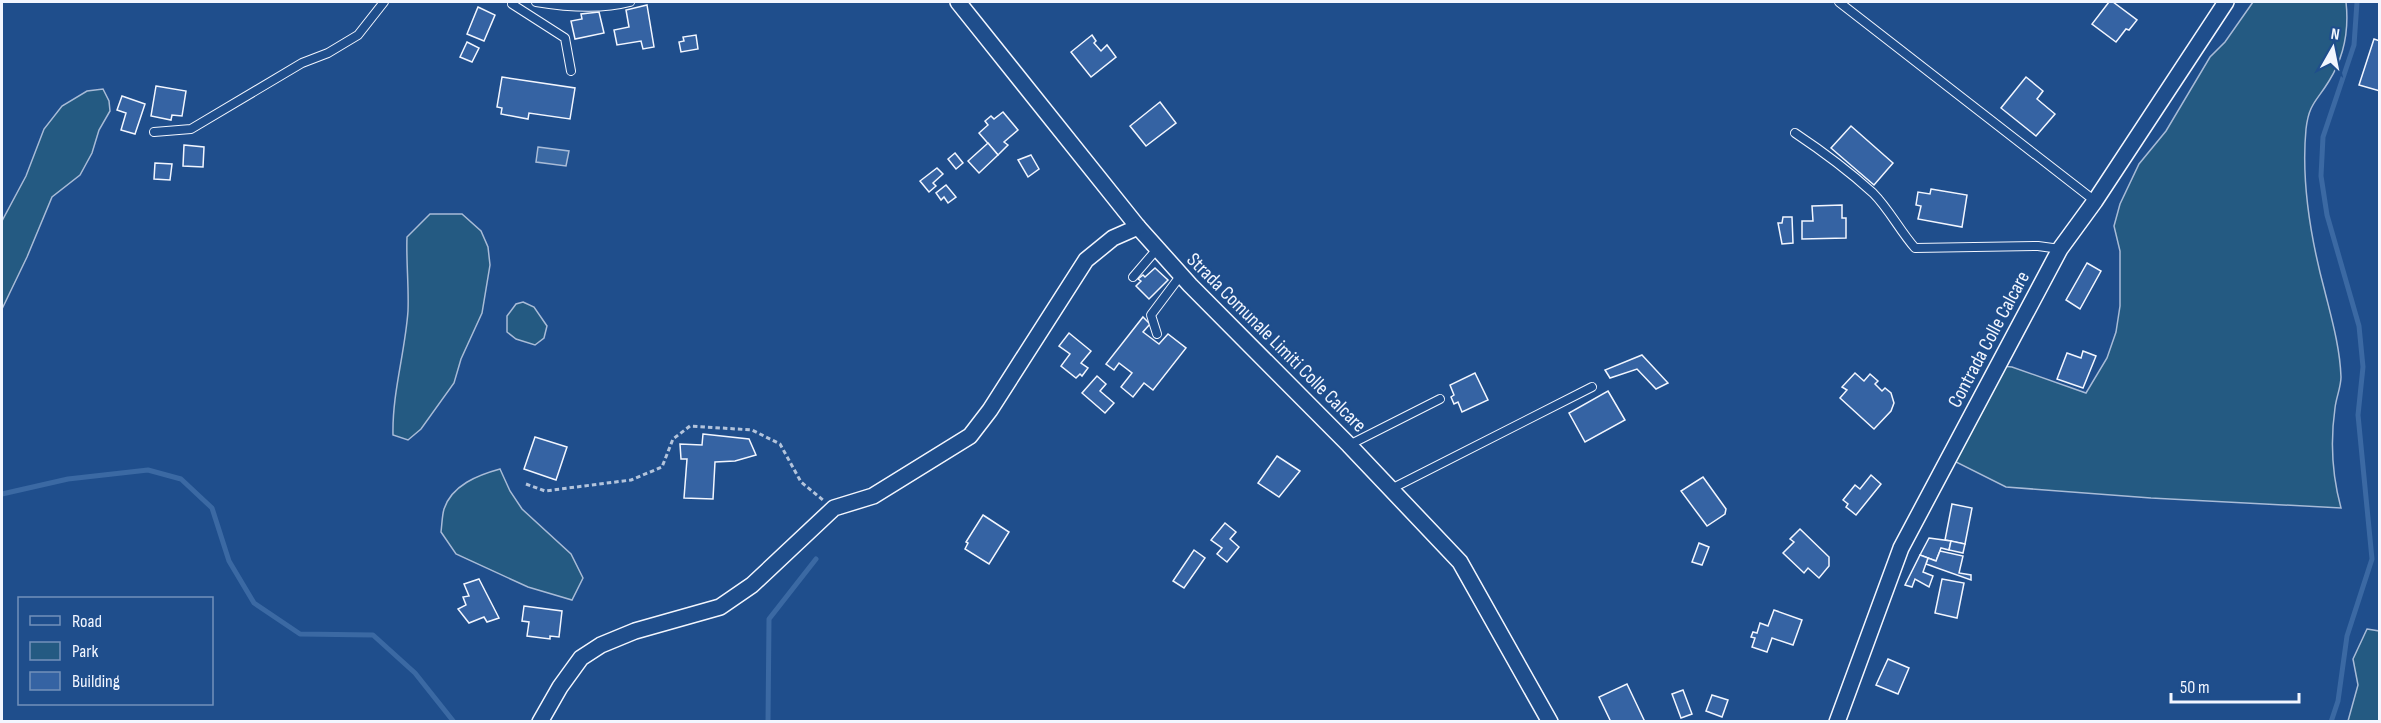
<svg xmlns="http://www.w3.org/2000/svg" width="2381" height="723" viewBox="0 0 2381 723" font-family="'Sofia Sans Condensed',sans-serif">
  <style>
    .green { fill: #245a82; stroke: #a8bbd7; stroke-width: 1.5 }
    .water { fill: #3b69a3; stroke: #a8bbd7; stroke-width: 1.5 }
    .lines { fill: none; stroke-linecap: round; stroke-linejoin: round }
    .stream { stroke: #3b69a3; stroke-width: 5 }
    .building { fill: #3563a3; stroke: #f2f6ff; stroke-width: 1.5 }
    .service-casing { stroke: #f2f6ff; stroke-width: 10 }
    .minor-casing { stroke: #f2f6ff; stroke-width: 18 }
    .path { stroke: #b3c4dc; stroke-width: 3; stroke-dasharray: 4.5 3; stroke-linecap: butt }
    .service { stroke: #1f4e8c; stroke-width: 8 }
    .minor { stroke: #1f4e8c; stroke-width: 15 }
    .labels { text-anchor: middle; stroke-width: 4.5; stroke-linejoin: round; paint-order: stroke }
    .street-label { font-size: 20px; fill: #f2f6ff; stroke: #1f4e8c }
  </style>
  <rect width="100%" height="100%" fill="#1f4e8c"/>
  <g class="green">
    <path d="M 2253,2 L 2346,2 C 2349,29 2344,57 2329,81 C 2317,101 2309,103 2306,129 C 2301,182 2311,240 2325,292 C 2332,320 2340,348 2341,377 C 2341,387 2336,398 2335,408 C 2330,443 2332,475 2341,508 L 2151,498 L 2006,487 L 1954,461 L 2001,366 L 2012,367 L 2086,393 L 2107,358 L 2116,332 L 2120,306 L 2120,251 L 2114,226 L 2120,204 L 2139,164 L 2166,131 L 2210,57 L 2225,42 Z"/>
    <polygon points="103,89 109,101 110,111 99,130 92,153 80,175 52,197 27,257 2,309 2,221 26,176 44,129 62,106 87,91"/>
    <path d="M 430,214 L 462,214 L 481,231 L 488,247 L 490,265 L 482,313 L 461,359 L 454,383 L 421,429 L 408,440 L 393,435 C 392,393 405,353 408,311 C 409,286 406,261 407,237 Z"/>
    <polygon points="523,302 534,307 547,326 544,338 535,345 516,339 507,332 507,316 516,304"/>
    <path d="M 500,469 L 510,491 L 522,509 L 571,554 L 583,578 L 572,600 L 528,587 L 456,554 L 441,532 C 442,524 442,516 444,509 C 452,485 478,475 500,469 Z"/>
    <polygon points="2367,629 2379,631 2379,721 2348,721 2358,685 2353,659"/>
  </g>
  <polygon class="water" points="538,147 569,151 566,166 536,162"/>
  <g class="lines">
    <g class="stream">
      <polyline points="2,494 68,479 148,470 181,479 212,508 229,561 254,603 300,634 373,635 415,673 454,722"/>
      <polyline points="768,722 769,619 816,559"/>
      <polyline points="2331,722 2338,701 2347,636 2372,559 2358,415 2363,367 2359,326 2327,215 2321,176 2323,137 2354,45 2357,2"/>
    </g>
  </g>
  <g class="building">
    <polygon points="2109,2 2113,2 2137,20 2129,30 2126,29 2116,42 2092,24"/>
    <polygon points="647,5 654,47 643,49 641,41 617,45 614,30 629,27 626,10"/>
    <polygon points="478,7 495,15 484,41 467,34"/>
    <polygon points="599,12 604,33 575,39 571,21 582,19 581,14"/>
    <polygon points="696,35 698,49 681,52 679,42 684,41 683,37"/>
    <polygon points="1092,35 1096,41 1094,43 1101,51 1107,45 1116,57 1091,77 1071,52"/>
    <polygon points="2374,39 2380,41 2380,91 2359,85"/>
    <polygon points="467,42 479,48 472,62 460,57"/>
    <polygon points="502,77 575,88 570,119 529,113 528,119 501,114 502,108 497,107"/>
    <polygon points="2026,77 2043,91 2037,99 2055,114 2036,136 2001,108"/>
    <polygon points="156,86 186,91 182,116 172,115 171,120 151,116"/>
    <polygon points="122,96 145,104 135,134 121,130 126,113 117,110"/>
    <polygon points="1160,102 1176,123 1146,146 1130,126"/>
    <polygon points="1003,112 1018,130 1004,142 1008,145 998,155 979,133 988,125 985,121 991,116 994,119"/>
    <polygon points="1851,126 1893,163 1874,185 1831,148"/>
    <polygon points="988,143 998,155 979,173 968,161"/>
    <polygon points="184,145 204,147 203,167 183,166"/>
    <polygon points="955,153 963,163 956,169 948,159"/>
    <polygon points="1031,155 1039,169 1028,177 1018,160"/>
    <polygon points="155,163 172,164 170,180 154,179"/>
    <polygon points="937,168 943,174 933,183 936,186 929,192 920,181"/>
    <polygon points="946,185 956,197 948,203 944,197 941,200 936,193"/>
    <polygon points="1931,189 1967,195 1962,227 1918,219 1921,206 1916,205 1918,192 1930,194"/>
    <polygon points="1842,205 1842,218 1846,218 1846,238 1802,239 1802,221 1813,221 1812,206"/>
    <polygon points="1783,217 1792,217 1793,243 1782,244 1778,223 1782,223"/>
    <polygon points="2087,263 2101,271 2080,309 2066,300"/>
    <polygon points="1155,268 1168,280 1149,299 1136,286 1141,281 1138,279 1143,275 1145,277"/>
    <polygon points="1143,317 1150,324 1143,332 1159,344 1168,334 1186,348 1153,390 1144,383 1133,397 1121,387 1132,373 1119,363 1114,370 1106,364"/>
    <polygon points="1069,333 1091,351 1081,363 1088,368 1082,376 1080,374 1076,378 1061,366 1070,354 1059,346"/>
    <polygon points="2083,351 2096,356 2083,388 2057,379 2067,353 2081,358"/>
    <polygon points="1642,355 1668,383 1656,389 1637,369 1610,378 1605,370"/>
    <polygon points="1475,373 1488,400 1462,412 1458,402 1454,404 1451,397 1454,395 1450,385"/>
    <polygon points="1855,373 1864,381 1870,374 1878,381 1875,384 1882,391 1885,388 1891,393 1894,403 1891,411 1874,429 1840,398 1847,390 1842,387"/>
    <polygon points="1097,376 1106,384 1100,391 1114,403 1105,413 1082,393"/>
    <polygon points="1608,391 1625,420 1585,442 1569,413"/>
    <polygon points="703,434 749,439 756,455 735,461 715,462 713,499 684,498 687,459 681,459 680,444 702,445"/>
    <polygon points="535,437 567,447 556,480 524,469"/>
    <polygon points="1277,456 1300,471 1279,497 1258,483"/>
    <polygon points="1871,475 1881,484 1856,515 1846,507 1848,504 1843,500 1855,485 1860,489"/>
    <polygon points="1703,477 1726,509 1725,514 1707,526 1681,491"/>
    <polygon points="1952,504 1972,508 1965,544 1945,540"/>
    <polygon points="983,515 1009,532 989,564 965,549 968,543 966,542"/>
    <polygon points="1225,523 1236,532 1230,539 1239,547 1227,562 1217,554 1222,548 1211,540"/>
    <polygon points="1800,529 1829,557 1829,566 1819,578 1808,568 1804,573 1783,553 1794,542 1790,539"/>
    <polygon points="1929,538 1951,541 1949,550 1941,548 1936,561 1920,555"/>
    <polygon points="1951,541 1965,544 1963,553 1949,550"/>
    <polygon points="1699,543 1709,547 1702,565 1692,562"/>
    <polygon points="1194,550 1205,558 1184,588 1173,581"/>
    <polygon points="1940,551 1963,556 1959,573 1971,575 1971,580 1926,564 1928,558 1936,561"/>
    <polygon points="1920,555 1928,558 1923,572 1933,576 1929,587 1915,579 1912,587 1905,585"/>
    <polygon points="479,579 499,618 487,622 484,617 469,623 458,609 466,605 463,597 469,596 464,584"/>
    <polygon points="1942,579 1964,583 1957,618 1935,613"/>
    <polygon points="524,606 562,611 559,637 550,636 550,639 527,636 529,622 522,621"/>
    <polygon points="1774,610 1802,620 1793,645 1772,638 1767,652 1752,647 1755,638 1751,637 1753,632 1757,633 1760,623 1768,626"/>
    <polygon points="1888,659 1909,668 1898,694 1876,685"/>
    <polygon points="1627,684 1645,722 1611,722 1599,697"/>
    <polygon points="1683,690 1692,714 1681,718 1672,694"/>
    <polygon points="1712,695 1728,700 1722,717 1706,711"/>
  </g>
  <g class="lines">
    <g class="service-casing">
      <g id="service">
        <polyline points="514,2 512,4 565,38 571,71"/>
        <path d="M 536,2 C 566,7 600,10 630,2"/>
        <polyline points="1839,2 2095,201"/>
        <polyline points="154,132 191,129 302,63 328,53 358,35 384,2"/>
        <path d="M 1795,133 C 1822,151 1849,171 1873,193 C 1889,209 1900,231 1915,248 L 2038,246 L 2060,249"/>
        <polyline points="1133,277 1157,249"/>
        <polyline points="1157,334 1151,315 1181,275"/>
        <polyline points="1349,445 1440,399"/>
        <polyline points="1391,489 1592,387"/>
      </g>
    </g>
    <g class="minor-casing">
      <g id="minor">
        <polyline points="958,2 1138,227 1190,285 1349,445 1460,562 1550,722"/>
        <polyline points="540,722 560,687 581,658 601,645 635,631 720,607 752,585 834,508 873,496 970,436 990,410 1086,260 1113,238 1138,227"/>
        <polyline points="1837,722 1901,548 2060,249 2095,201 2226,2"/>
      </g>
    </g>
    <polyline class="path" points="526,484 545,491 631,480 662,467 673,439 690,426 752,430 780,444 801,482 823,500"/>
    <use href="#service" class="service"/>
    <use href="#minor" class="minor"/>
  </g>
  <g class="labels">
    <g class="street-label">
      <text transform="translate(1988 339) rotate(-62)" y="7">Contrada Colle Calcare</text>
      <text transform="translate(1277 342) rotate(45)" y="7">Strada Comunale Limiti Colle Calcare</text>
    </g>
  </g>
  <rect width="2381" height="723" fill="none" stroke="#f2f6ff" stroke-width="6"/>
  <rect x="18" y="597" width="195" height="108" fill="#1f4e8c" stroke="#7391ba" stroke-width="1.5"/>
  <rect x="30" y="616" width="30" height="9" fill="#1f4e8c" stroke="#7391ba" stroke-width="1.5"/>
  <text x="72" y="627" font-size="18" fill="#f2f6ff">Road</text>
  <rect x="30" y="642" width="30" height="18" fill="#245a82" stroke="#7391ba" stroke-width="1.5"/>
  <text x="72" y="657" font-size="18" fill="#f2f6ff">Park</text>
  <rect x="30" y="672" width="30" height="18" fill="#3563a3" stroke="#7391ba" stroke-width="1.5"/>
  <text x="72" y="687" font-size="18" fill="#f2f6ff">Building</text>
  <g transform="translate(2333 48) rotate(9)" stroke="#1f4e8c" stroke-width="4.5" paint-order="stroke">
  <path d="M0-4.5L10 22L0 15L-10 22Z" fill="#f2f6ff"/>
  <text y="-9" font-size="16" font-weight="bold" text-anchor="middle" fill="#f2f6ff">N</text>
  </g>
  <path d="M2171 693v9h128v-9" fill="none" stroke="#f2f6ff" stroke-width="3"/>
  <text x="2180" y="693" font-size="18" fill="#f2f6ff" stroke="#1f4e8c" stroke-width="4.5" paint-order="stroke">50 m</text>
</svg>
